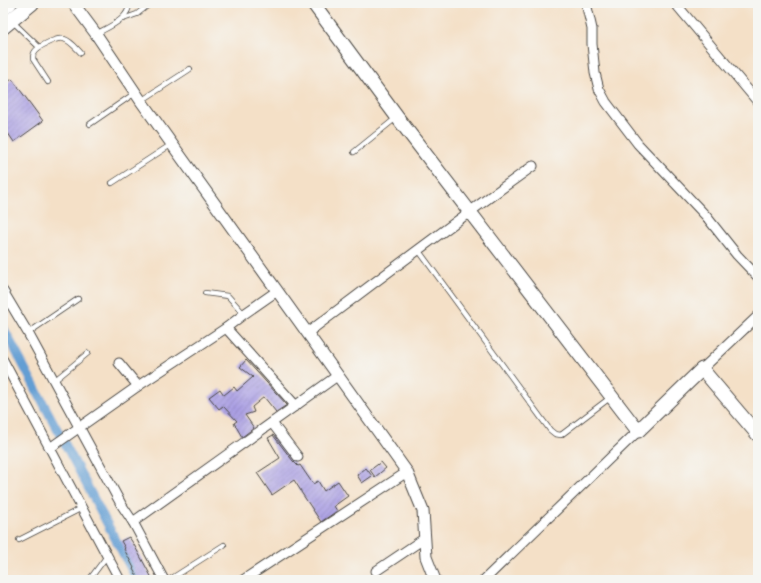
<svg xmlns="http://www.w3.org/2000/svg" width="761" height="583" viewBox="0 0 761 583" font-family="Mali,sans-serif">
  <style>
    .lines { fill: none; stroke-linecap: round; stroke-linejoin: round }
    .canal { stroke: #639ed3; stroke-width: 9 }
    .building { fill: url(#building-hatch) }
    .service-casing { stroke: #494642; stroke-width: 6 }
    .minor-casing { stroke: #494642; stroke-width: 11 }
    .tertiary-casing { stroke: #494642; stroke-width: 13 }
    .secondary-casing { stroke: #494642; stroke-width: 15 }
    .primary-casing { stroke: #494642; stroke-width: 16 }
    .service { stroke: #fff; stroke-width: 4.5 }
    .minor { stroke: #fff; stroke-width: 9 }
    .tertiary { stroke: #fff; stroke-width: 11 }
    .secondary { stroke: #fff; stroke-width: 13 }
    .primary { stroke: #fff; stroke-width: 14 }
  </style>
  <defs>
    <pattern id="building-hatch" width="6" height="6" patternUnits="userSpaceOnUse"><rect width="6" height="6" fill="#a79be3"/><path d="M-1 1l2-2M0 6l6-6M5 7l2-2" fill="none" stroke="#887fb8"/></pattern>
  </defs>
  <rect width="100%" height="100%" fill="#f6f6f2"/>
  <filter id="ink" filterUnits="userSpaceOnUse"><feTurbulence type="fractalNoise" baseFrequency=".025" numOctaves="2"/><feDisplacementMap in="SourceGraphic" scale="8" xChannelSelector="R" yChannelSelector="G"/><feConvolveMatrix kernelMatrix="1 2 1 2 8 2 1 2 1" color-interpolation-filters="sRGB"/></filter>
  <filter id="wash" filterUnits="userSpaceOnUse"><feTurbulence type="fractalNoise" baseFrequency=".012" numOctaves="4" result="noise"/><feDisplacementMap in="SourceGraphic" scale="16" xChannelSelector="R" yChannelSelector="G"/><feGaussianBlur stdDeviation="0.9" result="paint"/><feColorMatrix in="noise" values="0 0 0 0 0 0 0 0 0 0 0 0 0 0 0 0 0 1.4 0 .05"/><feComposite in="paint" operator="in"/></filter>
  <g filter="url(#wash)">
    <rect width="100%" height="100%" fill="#f4e0c7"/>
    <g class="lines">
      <polyline class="canal" points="3,327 137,580"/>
    </g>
    <g id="blocks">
      <g class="building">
        <polygon points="12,79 43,121 14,142 3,126 3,86"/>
        <polygon points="246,360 287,405 276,412 264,397 252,407 254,412 245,415 254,428 242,437 234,423 237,421 223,406 219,409 209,397 220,389 224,395 234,387 237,391 253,377 240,367"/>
        <polygon points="273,435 293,461 298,466 300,465 313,484 318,481 324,491 338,481 348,496 334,506 337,511 321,522 301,492 301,491 294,480 272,495 257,473 280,458 268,438"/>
        <polygon points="381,462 386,468 375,477 370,470"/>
        <polygon points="366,468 372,476 362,483 357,475"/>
        <polygon points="129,537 133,543 153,580 139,580 133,569 134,568 124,549 125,548 121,541"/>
      </g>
    </g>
  </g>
  <g filter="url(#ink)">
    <use href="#blocks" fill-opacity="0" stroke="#494642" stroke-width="1"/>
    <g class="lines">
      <g class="service-casing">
        <g id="service">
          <polyline points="123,19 137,14 151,3"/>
          <polyline points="13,22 39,47"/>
          <path d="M 96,34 C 108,27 130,19 129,3"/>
          <path d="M 48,82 L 33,59 C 33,57 33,55 34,53 C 37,46 58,37 64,39 C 71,41 76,48 81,53"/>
          <polyline points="141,101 190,69"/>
          <polyline points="90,124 135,93"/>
          <polyline points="354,152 396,118"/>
          <polyline points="112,183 172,144"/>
          <polyline points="419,251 550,430 555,434 561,435 611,397"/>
          <polyline points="205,293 228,296 244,314"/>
          <polyline points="28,333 78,299"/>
          <polyline points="54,381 88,353"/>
          <polyline points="19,540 82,508"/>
          <polyline points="89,580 107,556"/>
          <polyline points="169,580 224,545"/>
        </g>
      </g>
      <g class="minor-casing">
        <g id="minor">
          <polyline points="586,3 592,29 592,44 595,73 599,89 606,102 638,144 706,216 737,255 758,277"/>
          <polyline points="675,3 758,102"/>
          <polyline points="3,291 28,333 121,504 133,522 164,580"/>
          <polyline points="226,328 296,406"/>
          <path d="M 307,333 C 382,277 457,220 533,166"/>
          <polyline points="3,360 120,580"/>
          <polyline points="119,363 138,386"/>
          <polyline points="702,369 758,316"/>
          <polyline points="272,423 298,457"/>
          <polyline points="50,448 138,386 226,328 244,314 277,291"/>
          <polyline points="133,522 337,376"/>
          <polyline points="376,571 425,538"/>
          <polyline points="243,580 407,472"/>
          <polyline points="484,580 638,431"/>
        </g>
      </g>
      <g class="tertiary-casing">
        <polyline id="tertiary" points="73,3 96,34 141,101 407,472 423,511 426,557 435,580"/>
      </g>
      <g class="secondary-casing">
        <polyline id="secondary" points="313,3 397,117 638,431 702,369 758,435"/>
      </g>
      <g class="primary-casing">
        <g id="primary">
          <polyline points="3,9 10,3"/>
          <polyline points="3,27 32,3"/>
        </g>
      </g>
      <use href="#service" class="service"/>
      <use href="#minor" class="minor"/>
      <use href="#tertiary" class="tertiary"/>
      <use href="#secondary" class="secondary"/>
      <use href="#primary" class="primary"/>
    </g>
  </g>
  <rect width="761" height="583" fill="none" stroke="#f6f6f2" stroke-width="16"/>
</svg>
